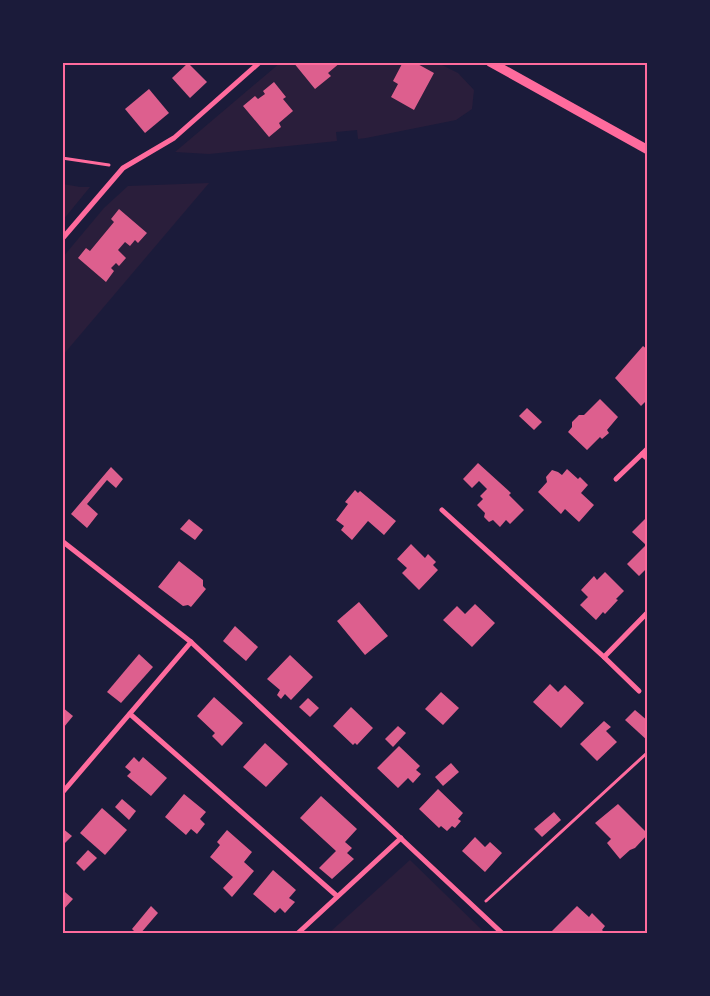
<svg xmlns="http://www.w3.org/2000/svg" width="710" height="996" viewBox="0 0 710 996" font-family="'Titillium Web',sans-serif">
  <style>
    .green { fill: #2a1e3b }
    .building { fill: #dd5f8e }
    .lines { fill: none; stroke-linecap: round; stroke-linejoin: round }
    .path { stroke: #ff6b9d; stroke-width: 3 }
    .minor { stroke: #ff6b9d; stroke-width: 5 }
    .tertiary { stroke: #ff6b9d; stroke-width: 9 }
    .neatline { fill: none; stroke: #ff6b9d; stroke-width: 2 }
  </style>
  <rect width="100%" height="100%" fill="#1b1b3a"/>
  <g class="green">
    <polygon points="280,63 438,63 458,73 474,90 472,109 456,120 366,138 358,139 357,130 336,132 337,141 209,154 175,152"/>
    <polygon points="209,183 63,355 63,257 104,208 128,186"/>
    <polygon points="63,184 80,187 90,187 63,220"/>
    <polygon points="410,860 485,933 329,933"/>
  </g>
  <g class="building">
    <polygon points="293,62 341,62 328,73 331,76 315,89"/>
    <polygon points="403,62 414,62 434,73 414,110 391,97 398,84 393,81"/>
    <polygon points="188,63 207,82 190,98 172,78"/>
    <polygon points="274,82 286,97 283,99 293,111 279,123 281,127 269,137 243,106 255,96 258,99 265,94 263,91"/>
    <polygon points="149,89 169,113 145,133 125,109"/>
    <polygon points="119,209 147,233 138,243 135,240 130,246 125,242 118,250 126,258 119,266 116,263 111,268 114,271 106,282 78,258 86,248 90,251 114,222 111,219"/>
    <polygon points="643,346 648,350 648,399 641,406 615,378"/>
    <polygon points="600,399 618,417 607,430 609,433 602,439 600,437 587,450 568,432 572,427 572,422 579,415 584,415"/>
    <polygon points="527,408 542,422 534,430 519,416"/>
    <polygon points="478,463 511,493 509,495 524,510 510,524 506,520 500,527 493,520 489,522 484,517 485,513 477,505 483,499 480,496 487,489 479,481 472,488 463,479"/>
    <polygon points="111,467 123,479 116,488 107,480 87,504 98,514 87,528 71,514"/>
    <polygon points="567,469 578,479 580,477 588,485 581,493 594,505 579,522 565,509 561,514 538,492 547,482 546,477 552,470 558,472 562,475"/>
    <polygon points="355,490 358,493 360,491 396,521 384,535 368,521 352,540 341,530 344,526 336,520 348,504 345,502"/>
    <polygon points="648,516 648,567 639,576 627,564 646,545 632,532"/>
    <polygon points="189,519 203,530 195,540 180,529"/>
    <polygon points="411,544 425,558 428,554 436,562 433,565 438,570 419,590 402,573 407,568 397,559"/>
    <polygon points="179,561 203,580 203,586 206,589 191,607 188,605 183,606 158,587"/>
    <polygon points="605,572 624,591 616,599 618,600 605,614 603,612 596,620 580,605 588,597 581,590 594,576 597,580"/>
    <polygon points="359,602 388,636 365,655 337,621"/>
    <polygon points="475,604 495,623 472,647 443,620 457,606 465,614"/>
    <polygon points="235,626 258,647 246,661 223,641"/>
    <polygon points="139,654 153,667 121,703 107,692"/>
    <polygon points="290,655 313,677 291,700 285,694 281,699 277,695 280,690 267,679"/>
    <polygon points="550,684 558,692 565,685 584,703 561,728 533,702"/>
    <polygon points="441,692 459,708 443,725 425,709"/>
    <polygon points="214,697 243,723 222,746 212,736 215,733 197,716"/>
    <polygon points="308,698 319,708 310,717 299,707"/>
    <polygon points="62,707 73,716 64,727 62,726"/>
    <polygon points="351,707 373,728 357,745 355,743 353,745 333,726"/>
    <polygon points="635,710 648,721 648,741 625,720"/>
    <polygon points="604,721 611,727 606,731 617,742 597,761 580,744"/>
    <polygon points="398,726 406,733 393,747 385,739"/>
    <polygon points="265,743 288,764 266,787 243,767"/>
    <polygon points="399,746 420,766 416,770 421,774 413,783 408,778 398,788 377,768"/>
    <polygon points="134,757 139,762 143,757 167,778 151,796 127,776 131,772 125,767"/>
    <polygon points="451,763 459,772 443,786 435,777"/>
    <polygon points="438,789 463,813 458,819 461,821 455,828 452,826 447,831 441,826 439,828 419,809"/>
    <polygon points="184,794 206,812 200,819 205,824 197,834 191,829 186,835 165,817"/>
    <polygon points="321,796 357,829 345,842 352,848 347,853 354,859 332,879 319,868 336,851 300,818"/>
    <polygon points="122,799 136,811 129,820 115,807"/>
    <polygon points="618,804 648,834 635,848 630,850 620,859 607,843 611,839 595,823"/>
    <polygon points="102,808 127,830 105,855 80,833"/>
    <polygon points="554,812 561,820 542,837 534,829"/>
    <polygon points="62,828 72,836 62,846"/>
    <polygon points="227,830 252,852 244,862 254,871 232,897 223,888 233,877 210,857 220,845 217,842"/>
    <polygon points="475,837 485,847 490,842 502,853 485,872 462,851"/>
    <polygon points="88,850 97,858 84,871 76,863"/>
    <polygon points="273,870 296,890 289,898 295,902 285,913 280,908 275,913 253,894"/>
    <polygon points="65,892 73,899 62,911 62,894"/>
    <polygon points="151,906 158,913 140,934 137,934 132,929"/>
    <polygon points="577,906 589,917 592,913 605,926 602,930 606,934 555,934 552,931"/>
  </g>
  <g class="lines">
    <g class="path">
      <polyline points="62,158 109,165"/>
      <polyline points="486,901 648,752"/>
    </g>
    <g class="minor">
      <polyline points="62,239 123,168 174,138 260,62"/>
      <polyline points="648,448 642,454 648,459"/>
      <polyline points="616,479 642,454"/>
      <polyline points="442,510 604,657 648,612"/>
      <polyline points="62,541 191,642 503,934"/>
      <polyline points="604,657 639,691"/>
      <polyline points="130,714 337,896"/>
      <polyline points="62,793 191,642"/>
      <polyline points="297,934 401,838"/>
    </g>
    <polyline class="tertiary" points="490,62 648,150"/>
  </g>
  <rect width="710" height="996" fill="none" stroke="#1b1b3a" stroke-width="128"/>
  <rect x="64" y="64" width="582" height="868" class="neatline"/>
</svg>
